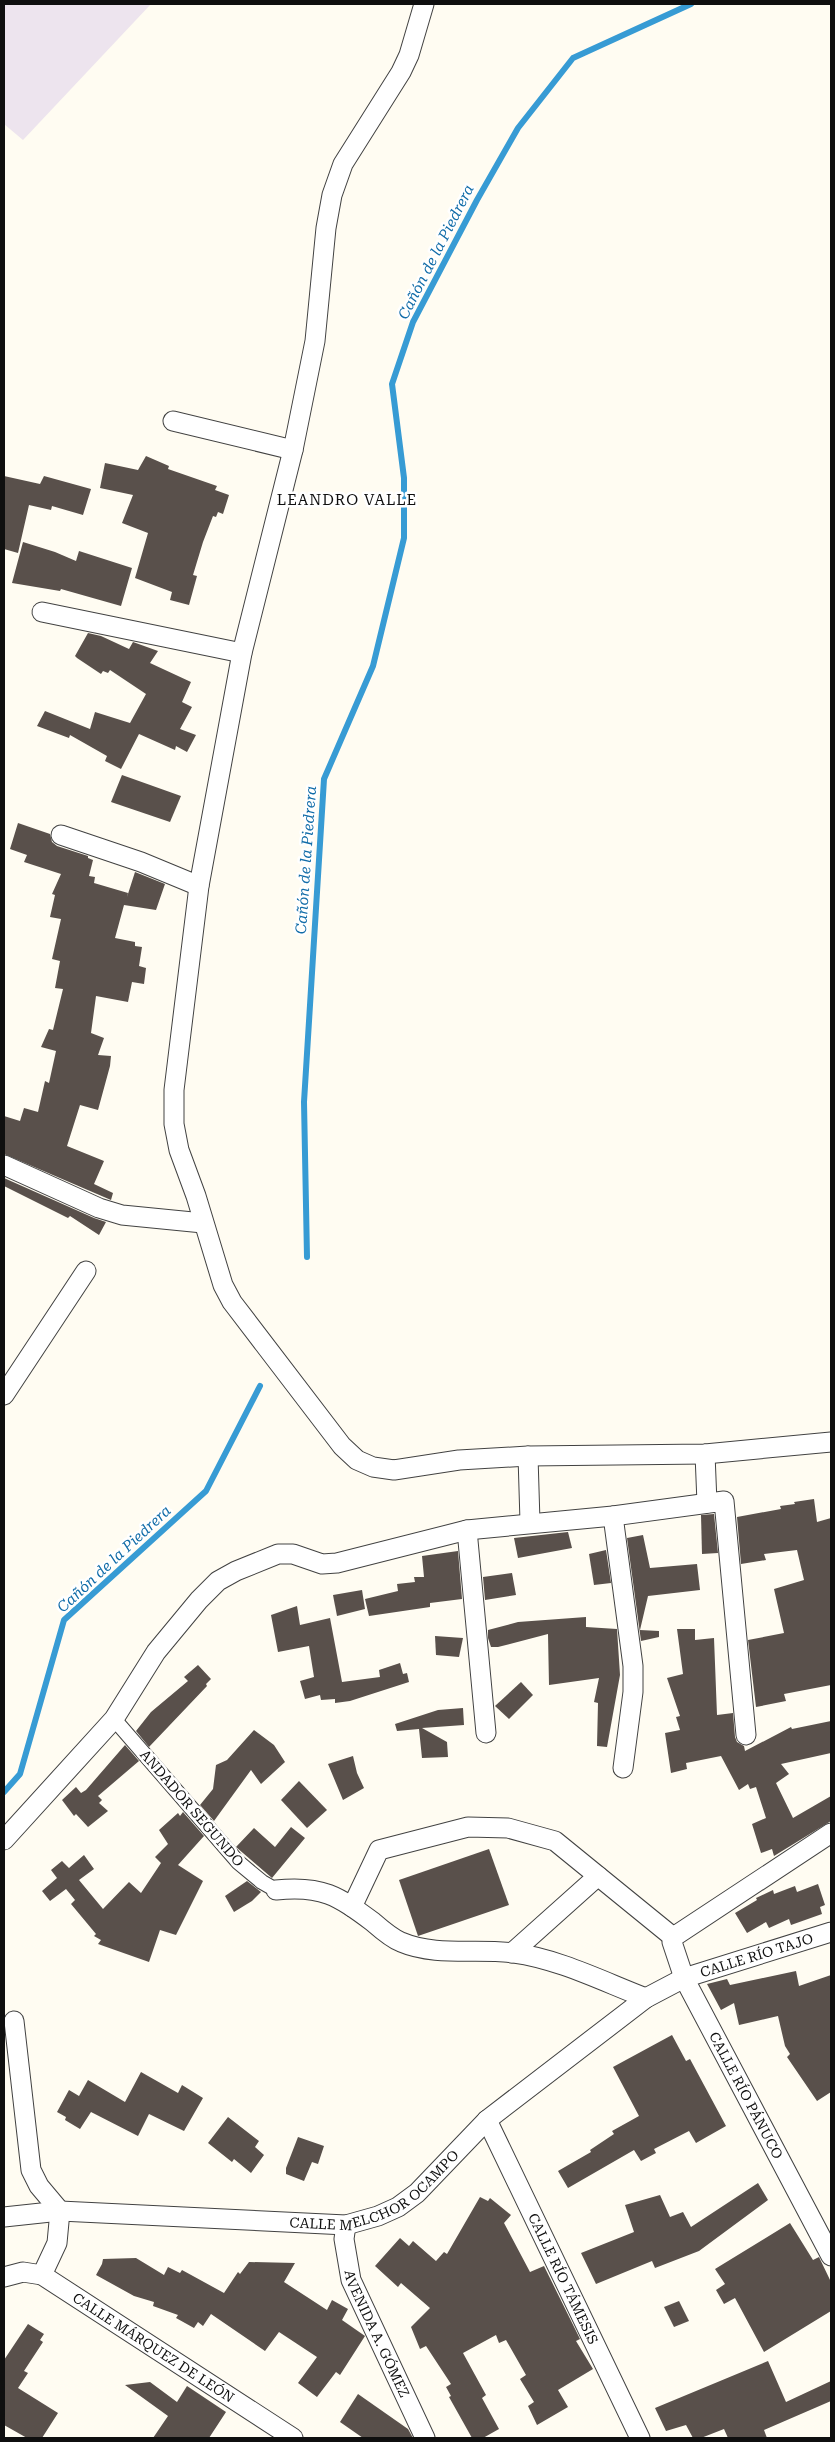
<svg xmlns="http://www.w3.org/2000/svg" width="835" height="2442" viewBox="0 0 835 2442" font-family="'Roboto Serif',serif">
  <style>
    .industrial { fill: #ede4ee }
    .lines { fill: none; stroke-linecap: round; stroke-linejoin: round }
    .stream { stroke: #379bd4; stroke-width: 6 }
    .building { fill: #59504b }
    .pedestrian-casing { stroke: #424242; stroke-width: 16 }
    .minor-casing { stroke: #424242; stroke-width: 21 }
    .pedestrian { stroke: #fff; stroke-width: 14 }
    .minor { stroke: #fff; stroke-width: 19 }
    .labels { text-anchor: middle; stroke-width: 5; stroke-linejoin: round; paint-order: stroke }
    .street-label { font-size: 14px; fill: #0f0f0f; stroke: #fff }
    .water-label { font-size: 15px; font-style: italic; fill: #116ca8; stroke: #fff }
    .neighbourhood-label { font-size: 15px; letter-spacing: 1px; fill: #0f0f0f; stroke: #fff }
  </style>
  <rect width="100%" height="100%" fill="#fffcf2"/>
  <polygon class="industrial" points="4,4 151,4 23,140 4,124"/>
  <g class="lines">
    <g class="stream">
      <polyline points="307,1257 304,1102 324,779 373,666 404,538 404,478 392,384 413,322 477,200 518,128 573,58 691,4"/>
      <polyline points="4,1792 20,1774 64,1620 206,1491 260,1386"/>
    </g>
  </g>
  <g class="building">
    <polygon points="146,456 169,466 168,469 217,486 215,490 229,495 223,514 218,512 216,517 213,516 203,542 193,575 197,576 189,605 170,600 172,592 135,578 148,533 122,523 133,495 100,488 105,463 138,470"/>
    <polygon points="4,476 40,484 44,476 91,489 83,515 52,506 51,510 29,505 18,553 4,549"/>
    <polygon points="23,542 55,552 76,561 79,551 132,568 121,606 61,589 60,591 12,583"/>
    <polygon points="88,633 101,636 129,649 133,642 158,651 150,663 191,682 182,702 192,707 180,729 196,735 187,752 176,746 175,750 139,734 121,769 105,761 107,756 70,735 69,738 37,726 45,711 90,729 95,712 130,723 146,694 110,670 108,673 103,671 101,674 77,658 75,656"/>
    <polygon points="122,775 181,796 170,822 111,802"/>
    <polygon points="18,823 50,834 52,842 57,846 88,856 88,858 93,860 89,876 95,877 94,883 128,893 127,897 135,872 165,884 156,910 124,905 115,938 135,942 135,946 142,947 139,966 146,968 144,984 132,982 128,1002 96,996 91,1033 104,1038 98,1055 111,1056 110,1066 98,1110 80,1105 67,1146 104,1161 94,1184 113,1193 111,1200 4,1154 4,1116 20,1121 24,1108 38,1112 45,1081 49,1083 56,1051 41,1047 49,1029 53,1030 63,989 55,988 60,961 52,959 61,919 50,917 55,895 52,894 61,874 24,862 27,855 10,849"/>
    <polygon points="4,1178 94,1218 106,1222 99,1235 70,1216 68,1218 4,1186"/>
    <polygon points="814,1499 817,1522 831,1518 831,1685 784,1694 786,1701 756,1707 748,1640 784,1633 774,1589 804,1580 797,1550 764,1554 766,1560 741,1564 737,1517 781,1509 780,1506 795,1504 794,1502"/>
    <polygon points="714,1514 718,1553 702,1554 701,1515"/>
    <polygon points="568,1532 572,1548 518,1558 514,1538"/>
    <polygon points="643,1535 650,1568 697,1564 700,1590 648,1596 640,1630 659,1631 659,1637 641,1641 627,1538"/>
    <polygon points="606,1550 611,1583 594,1585 589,1554"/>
    <polygon points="458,1551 462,1599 430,1603 430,1607 369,1616 365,1599 398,1591 397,1584 415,1582 414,1577 424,1577 422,1556"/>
    <polygon points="512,1573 516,1595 485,1600 483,1577"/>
    <polygon points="362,1590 365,1609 337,1616 333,1595"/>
    <polygon points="297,1606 300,1625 330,1618 342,1682 380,1677 379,1670 400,1663 403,1674 407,1673 409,1682 350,1701 335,1703 335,1699 321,1700 320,1695 305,1699 300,1681 314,1677 309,1646 278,1652 271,1615"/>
    <polygon points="586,1617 586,1627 617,1629 620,1675 607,1747 597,1746 598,1703 594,1702 599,1678 549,1685 548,1634 498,1647 491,1647 488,1638 488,1630 518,1622"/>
    <polygon points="677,1629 695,1629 695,1640 714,1638 717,1715 733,1713 735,1737 737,1742 744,1746 745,1751 791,1727 792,1729 831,1721 831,1753 781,1764 789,1774 776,1783 793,1818 831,1796 831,1821 774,1856 772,1849 761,1853 752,1824 766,1818 756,1787 750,1789 748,1784 739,1790 721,1756 686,1763 687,1769 671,1773 665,1733 680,1730 676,1717 680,1716 667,1678 683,1674"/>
    <polygon points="435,1636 463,1638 459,1657 436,1655"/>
    <polygon points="198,1665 211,1679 206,1684 207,1686 149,1747 136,1731 151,1712 188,1681 184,1677"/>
    <polygon points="521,1682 533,1695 509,1719 495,1706"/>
    <polygon points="463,1708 464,1725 422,1728 447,1742 448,1757 422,1758 419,1729 397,1731 395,1724 438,1710"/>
    <polygon points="254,1730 274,1745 285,1762 261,1784 251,1770 214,1821 200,1805 213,1789 216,1765 227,1760"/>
    <polygon points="125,1745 139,1761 98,1796 102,1800 99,1803 108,1811 88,1827 76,1814 74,1816 62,1800 76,1787 81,1793 86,1790"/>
    <polygon points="353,1756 357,1773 364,1788 343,1800 328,1764"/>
    <polygon points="299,1781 327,1810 307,1828 281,1800"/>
    <polygon points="183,1812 204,1836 178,1865 203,1881 176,1935 160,1930 149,1962 98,1944 101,1940 94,1936 96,1934 71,1904 75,1900 66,1889 50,1901 42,1891 57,1878 51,1870 62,1861 69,1868 84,1855 94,1869 79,1880 103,1909 129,1882 141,1893 161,1863 155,1857 168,1844 159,1830 178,1813 180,1816"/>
    <polygon points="291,1827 305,1838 272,1878 236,1847 254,1828 275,1847"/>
    <polygon points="489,1849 509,1905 418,1936 399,1880"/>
    <polygon points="247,1881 261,1892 252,1901 234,1912 225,1896"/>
    <polygon points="818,1884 825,1905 820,1907 822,1914 791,1925 789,1919 769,1928 766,1922 747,1933 735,1913 757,1900 756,1898 773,1890 774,1894 795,1886 797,1892"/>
    <polygon points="796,1971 799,1986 831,1975 831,2092 817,2101 787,2057 790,2054 785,2046 778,2016 739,2025 734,2003 721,2010 707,1984 727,1979 730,1985"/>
    <polygon points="672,2035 686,2061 690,2059 726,2126 696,2143 689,2131 654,2149 656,2153 641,2161 634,2150 568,2188 558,2171 591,2152 590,2150 614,2134 612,2131 639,2116 613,2067"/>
    <polygon points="141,2072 178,2093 182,2085 203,2098 184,2131 149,2114 138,2136 91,2112 80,2129 65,2120 66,2117 57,2112 69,2090 79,2096 88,2080 125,2102"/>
    <polygon points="228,2117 259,2141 255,2147 264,2155 251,2173 234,2159 232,2162 208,2143"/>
    <polygon points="298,2137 324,2146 318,2164 312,2162 304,2181 286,2174 286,2168"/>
    <polygon points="758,2183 768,2200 699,2251 655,2268 652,2261 596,2284 581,2253 634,2232 625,2205 660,2195 670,2217 683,2212 691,2227"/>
    <polygon points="480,2197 488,2201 490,2198 511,2215 504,2223 530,2272 544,2266 580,2339 576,2341 593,2369 558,2390 568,2407 537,2425 528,2406 534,2402 520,2379 526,2375 506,2340 499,2343 496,2335 463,2353 486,2395 482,2398 499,2429 483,2438 472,2438 449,2397 451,2396 446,2387 451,2384 426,2346 420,2349 411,2327 430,2308 401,2283 398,2287 375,2266 400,2238 409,2246 413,2241 436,2261 444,2252 447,2254"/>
    <polygon points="790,2223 813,2260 819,2257 831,2282 831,2311 764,2352 735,2298 724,2304 716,2290 725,2284 715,2269"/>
    <polygon points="136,2258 164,2275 168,2267 180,2273 182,2270 224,2293 238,2272 240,2274 249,2262 295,2263 284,2282 327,2310 332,2300 348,2309 342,2320 365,2336 340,2375 336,2372 317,2397 298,2383 317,2357 279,2332 265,2351 211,2314 203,2326 198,2322 194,2328 176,2318 178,2315 153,2306 154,2302 134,2296 96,2275 102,2264 103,2259"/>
    <polygon points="679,2301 689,2321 674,2327 664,2307"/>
    <polygon points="28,2324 44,2334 40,2340 43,2342 24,2371 28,2373 18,2388 58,2413 42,2438 27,2438 4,2425 4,2360"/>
    <polygon points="768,2361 786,2402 831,2381 831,2401 764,2430 767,2438 728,2438 724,2429 701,2438 693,2438 686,2425 666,2431 655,2408"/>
    <polygon points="150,2382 177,2402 187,2386 226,2412 209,2438 153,2438 168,2416 125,2385"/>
    <polygon points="358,2394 408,2429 413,2438 363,2438 340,2422"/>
  </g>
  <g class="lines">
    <g class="pedestrian-casing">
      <polyline id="pedestrian" points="114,1719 238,1862 262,1882 276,1890"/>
    </g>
    <g class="minor-casing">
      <g id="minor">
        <polyline points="424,4 409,55 401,72 343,164 332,195 326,228 315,341 293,450 242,653 199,886 174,1090 174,1124 179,1150 196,1196 223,1285 232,1302 342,1446 357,1460 373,1467 394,1470 459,1460 528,1456 705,1454 831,1442"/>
        <polyline points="173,421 293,450"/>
        <polyline points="42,612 242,653"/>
        <polyline points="61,835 141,862 199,886"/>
        <polyline points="4,1165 99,1208 122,1215 203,1223"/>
        <polyline points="4,1395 86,1271"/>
        <polyline points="705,1454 707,1503"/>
        <polyline points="528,1456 530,1522"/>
        <polyline points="613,1516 633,1666 633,1692 623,1768"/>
        <polyline points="467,1530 486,1733"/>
        <path id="s1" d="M 831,1833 L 678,1934 L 673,1937 L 672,1942 L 684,1978 L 831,2256"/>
        <polyline points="4,1840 114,1719 156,1652 199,1600 218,1581 236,1571 278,1554 293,1554 322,1564 337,1563 467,1530 613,1516 724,1501 746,1735"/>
        <path d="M 276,1890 C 322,1885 338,1896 373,1922 C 381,1929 391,1938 401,1942 C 436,1957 477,1948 514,1953 C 559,1959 604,1982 646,1998"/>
        <polyline points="352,1907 379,1850 468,1827 508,1828 555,1841 673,1937"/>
        <polyline points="512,1953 598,1876"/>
        <polyline points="14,2021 31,2170 39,2186 60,2211 57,2243 42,2275"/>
        <path id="s2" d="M 487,2120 L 640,2438"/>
        <path id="s3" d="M 4,2217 L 60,2211 L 346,2225 L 378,2216 L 398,2207 L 417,2193 L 487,2120 L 646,1998 L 684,1978 L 831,1932"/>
        <path id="s4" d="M 346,2225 L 344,2239 L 351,2280 L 425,2438"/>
        <path id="s5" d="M 4,2277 L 23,2272 L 42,2275 L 293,2438"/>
      </g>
    </g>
    <use href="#pedestrian" class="pedestrian"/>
    <use href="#minor" class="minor"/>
  </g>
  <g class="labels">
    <g class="street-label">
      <text transform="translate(192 1808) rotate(49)" y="5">ANDADOR SEGUNDO</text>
      <text dy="5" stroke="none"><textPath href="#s3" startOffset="842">CALLE RÍO TAJO</textPath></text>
      <text dy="5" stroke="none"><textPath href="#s1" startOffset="365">CALLE RÍO PÁNUCO</textPath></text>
      <text dy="5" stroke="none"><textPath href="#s3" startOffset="382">CALLE MELCHOR OCAMPO</textPath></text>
      <text dy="5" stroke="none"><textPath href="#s2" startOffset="176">CALLE RÍO TÁMESIS</textPath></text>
      <text dy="5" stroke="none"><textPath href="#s4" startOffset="115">AVENIDA A. GÓMEZ</textPath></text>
      <text dy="5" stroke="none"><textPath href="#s5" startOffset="172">CALLE MÁRQUEZ DE LEÓN</textPath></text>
    </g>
    <g class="water-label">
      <text transform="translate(436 252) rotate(-63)" y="5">Cañón de la Piedrera</text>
      <text transform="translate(306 860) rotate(-86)" y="5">Cañón de la Piedrera</text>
      <text transform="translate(114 1559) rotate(-43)" y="5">Cañón de la Piedrera</text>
    </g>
    <g class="neighbourhood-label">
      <text x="347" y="505">LEANDRO VALLE</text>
    </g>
  </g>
  <rect width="835" height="2442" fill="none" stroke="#0f0f0f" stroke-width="10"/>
</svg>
